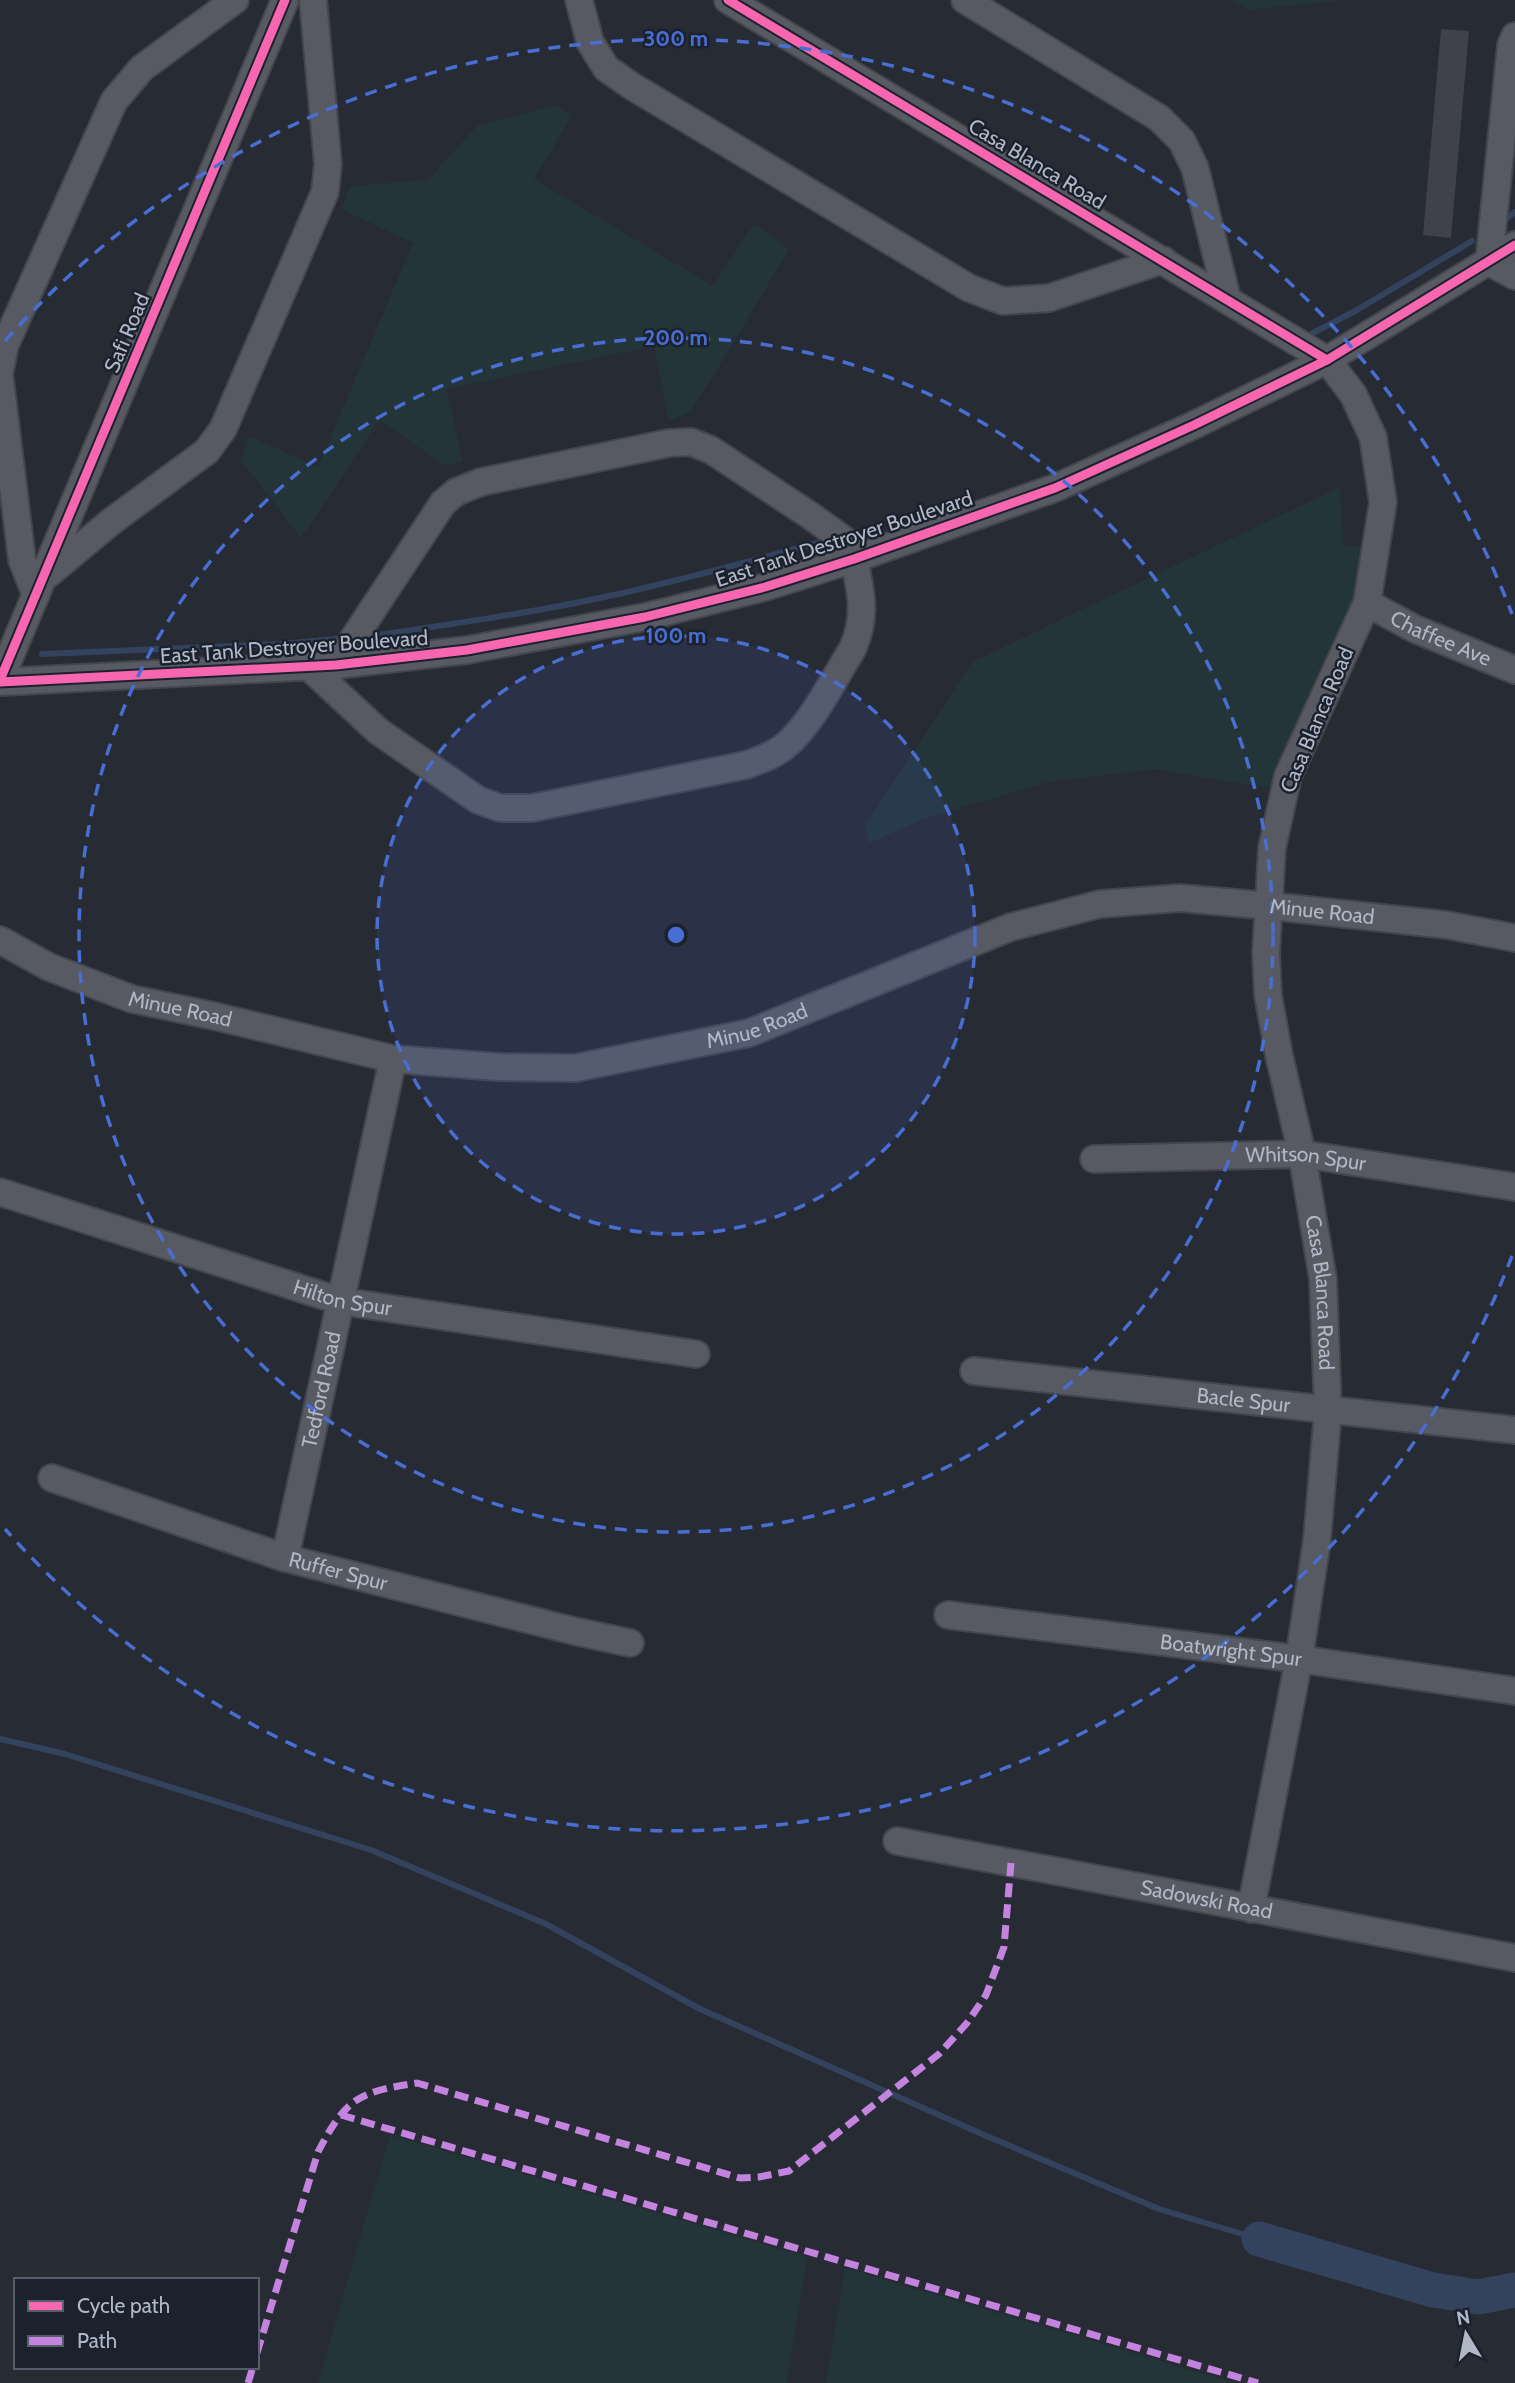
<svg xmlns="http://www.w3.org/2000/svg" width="1515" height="2383" viewBox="0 0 1515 2383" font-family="Cabin,sans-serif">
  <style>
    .green { fill: #243539 }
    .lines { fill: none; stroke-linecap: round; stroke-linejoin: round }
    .stream { stroke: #34435d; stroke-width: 6 }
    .river { stroke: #34435d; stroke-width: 35 }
    .building { fill: #3f424a }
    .minor-casing { stroke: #43464d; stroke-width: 30 }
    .minor { stroke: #575a62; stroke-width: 26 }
    .quiet { stroke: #c483df; stroke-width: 7; stroke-dasharray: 14 7; stroke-linecap: butt }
    .cycleway-casing { stroke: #1b222e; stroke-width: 13 }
    .cycleway { stroke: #f766af; stroke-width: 9 }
    .ring { fill: none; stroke: #496ed3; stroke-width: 3.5; stroke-dasharray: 12 9 }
    .labels { text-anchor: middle; stroke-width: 5; stroke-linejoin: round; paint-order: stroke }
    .street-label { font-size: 21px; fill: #b0b7c6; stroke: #1b222e }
    .centre { fill: #496ed3; stroke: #1b222e; stroke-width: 3.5 }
    .ring-label { font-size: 21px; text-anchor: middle; font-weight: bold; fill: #496ed3; stroke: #1b222e; stroke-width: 5; stroke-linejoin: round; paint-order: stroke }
  </style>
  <rect width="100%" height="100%" fill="#272b34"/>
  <g class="green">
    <polygon points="1231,0 1344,0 1249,10"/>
    <polygon points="555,105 572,116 534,179 713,286 754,224 789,249 731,347 690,412 669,421 654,346 447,389 462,461 446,466 379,420 301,538 241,460 249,436 318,467 413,243 341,209 351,186 428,180 477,126"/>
    <polygon points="1340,487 1343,545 1366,548 1359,585 1348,616 1269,788 1156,769 1048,782 923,819 869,843 865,826 972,662"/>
    <polygon points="390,2135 807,2257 787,2383 318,2383"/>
    <polygon points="845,2268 1235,2383 826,2383"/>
  </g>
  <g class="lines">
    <g class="stream">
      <polyline points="1507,218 1515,212"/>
      <polyline points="1313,333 1357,310 1472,241"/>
      <path d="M 372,636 C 449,624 527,614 604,597 C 676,582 746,562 817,543"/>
      <polyline points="42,654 280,644 337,639"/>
      <polyline points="0,1739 65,1754 371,1850 546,1924 700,2009 982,2134 1159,2209 1259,2239"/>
    </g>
    <polyline class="river" points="1259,2239 1433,2290 1478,2297 1515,2290"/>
  </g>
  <polygon class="building" points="1441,29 1469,31 1451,238 1423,235"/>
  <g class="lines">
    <g class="minor-casing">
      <g id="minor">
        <polyline points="579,0 590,42 606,68 630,85 969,288 1003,301 1049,298 1163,260"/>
        <path id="s1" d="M 728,0 L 1327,360 L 1353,394 L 1373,437 L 1383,502 L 1367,603 L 1288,776 L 1272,848 L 1266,953 L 1268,995 L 1279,1055 L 1302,1154 L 1323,1279 L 1328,1411 L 1317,1540 L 1299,1659 L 1251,1909"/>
        <polyline points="965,0 1159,118 1182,141 1195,168 1227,298"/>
        <polyline points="1489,262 1511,45 1515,36"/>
        <polyline points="1489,262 1515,276"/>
        <polyline points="0,370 5,345 114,101 142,68 235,0"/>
        <polyline points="0,380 22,560 36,595"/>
        <polyline points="47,575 112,521 207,451 223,429 325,192 328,164 313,0"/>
        <path id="s2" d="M 1367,603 L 1415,629 L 1515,670"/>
        <polyline points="336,665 443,503 456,492 481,482 669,443 691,442 711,450 811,516 865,555"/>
        <path d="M 309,667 L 378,731 L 478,800 L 500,808 L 532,808 L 746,765 C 760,760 774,755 785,746 C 811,725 835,677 853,648 C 867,615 861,592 854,559"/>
        <polyline points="0,680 285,0"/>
        <polyline points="0,682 336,665 467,650 645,617 765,587 854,559 1055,488 1194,425 1327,360 1515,245"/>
        <path id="s3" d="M 0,940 L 49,967 L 132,999 L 214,1016 L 393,1059 L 498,1067 L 575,1068 L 749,1033 L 1011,927 L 1100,904 L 1180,898 L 1270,906 L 1447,925 L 1515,938"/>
        <path id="s4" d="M 1094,1159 L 1302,1154 L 1515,1187"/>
        <path id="s5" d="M 0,1192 L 340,1301 L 696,1354"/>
        <path id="s6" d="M 974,1371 L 1515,1430"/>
        <path id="s7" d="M 52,1478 L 285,1558 L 574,1631 L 630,1643"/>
        <path id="s8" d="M 285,1558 L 393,1059"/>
        <path id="s9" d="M 948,1615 L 1299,1659 L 1515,1691"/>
        <path id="s10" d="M 897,1841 L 1515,1958"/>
      </g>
    </g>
    <use href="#minor" class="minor"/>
    <g class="quiet">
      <polyline points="341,2115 1258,2383"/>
      <path d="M 257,2353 L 318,2152 C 346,2098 358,2092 417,2083 L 740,2178 L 759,2177 L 789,2171 L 939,2054 L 967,2023 L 986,1995 L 1004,1947 L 1011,1863"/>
      <polyline points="248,2383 253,2367"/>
    </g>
    <g class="cycleway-casing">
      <g id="cycleway">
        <polyline points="728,0 1327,360"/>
        <polyline points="0,680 285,0"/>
        <polyline points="0,682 336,665 467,650 645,617 765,587 854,559 1055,488 1194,425 1327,360 1515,245"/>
      </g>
    </g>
    <use href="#cycleway" class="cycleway"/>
  </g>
  <circle cx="676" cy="935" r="299" fill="#496ed3" fill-opacity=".12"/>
  <g class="ring">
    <circle cx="676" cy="935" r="299"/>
    <circle cx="676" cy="935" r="597"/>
    <path d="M1512 1256A896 896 0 0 1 5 1529M5 341A896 896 0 0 1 1512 614"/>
  </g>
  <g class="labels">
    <g class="street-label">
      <text transform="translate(1037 164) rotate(31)" y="7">Casa Blanca Road</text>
      <text transform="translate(127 333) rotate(-67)" y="7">Safi Road</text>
      <text transform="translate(844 539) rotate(-18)" y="7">East Tank Destroyer Boulevard</text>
      <text dy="7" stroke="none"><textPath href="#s2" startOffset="82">Chaffee Ave</textPath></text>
      <text transform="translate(294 647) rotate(-4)" y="7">East Tank Destroyer Boulevard</text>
      <text transform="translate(1317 720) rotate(-67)" y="7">Casa Blanca Road</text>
      <text dy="7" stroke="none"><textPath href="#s3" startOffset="1370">Minue Road</textPath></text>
      <text dy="7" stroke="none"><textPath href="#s3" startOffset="194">Minue Road</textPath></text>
      <text dy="7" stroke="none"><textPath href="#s3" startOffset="782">Minue Road</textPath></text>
      <text dy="7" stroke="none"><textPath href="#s4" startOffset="212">Whitson Spur</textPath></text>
      <text dy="7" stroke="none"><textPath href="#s1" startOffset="1671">Casa Blanca Road</textPath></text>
      <text dy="7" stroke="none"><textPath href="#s5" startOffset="359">Hilton Spur</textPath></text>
      <text dy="7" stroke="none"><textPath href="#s8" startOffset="172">Tedford Road</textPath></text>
      <text dy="7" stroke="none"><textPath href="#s6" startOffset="271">Bacle Spur</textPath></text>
      <text dy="7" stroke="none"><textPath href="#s7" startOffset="301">Ruffer Spur</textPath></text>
      <text dy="7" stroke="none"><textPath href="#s9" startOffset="285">Boatwright Spur</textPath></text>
      <text dy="7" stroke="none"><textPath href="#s10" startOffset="315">Sadowski Road</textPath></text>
    </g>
  </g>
  <circle cx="676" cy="935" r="10" class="centre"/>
  <g class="ring-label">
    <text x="676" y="46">300 m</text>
    <text x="676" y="345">200 m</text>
    <text x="676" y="643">100 m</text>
  </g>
  <rect x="14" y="2278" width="245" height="91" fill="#1b222e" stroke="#575e6b" stroke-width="2"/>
  <rect x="28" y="2301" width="35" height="10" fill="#f766af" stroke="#575e6b" stroke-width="2"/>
  <text x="77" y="2313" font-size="21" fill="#b0b7c6">Cycle path</text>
  <rect x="28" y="2336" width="35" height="10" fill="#c483df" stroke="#575e6b" stroke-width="2"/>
  <text x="77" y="2348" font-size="21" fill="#b0b7c6">Path</text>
  <g transform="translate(1466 2334) rotate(350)" stroke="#1b222e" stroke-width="5" paint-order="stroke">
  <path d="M0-5L12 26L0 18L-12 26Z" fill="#b0b7c6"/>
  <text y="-10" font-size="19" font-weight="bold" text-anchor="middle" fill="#b0b7c6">N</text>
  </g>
</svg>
